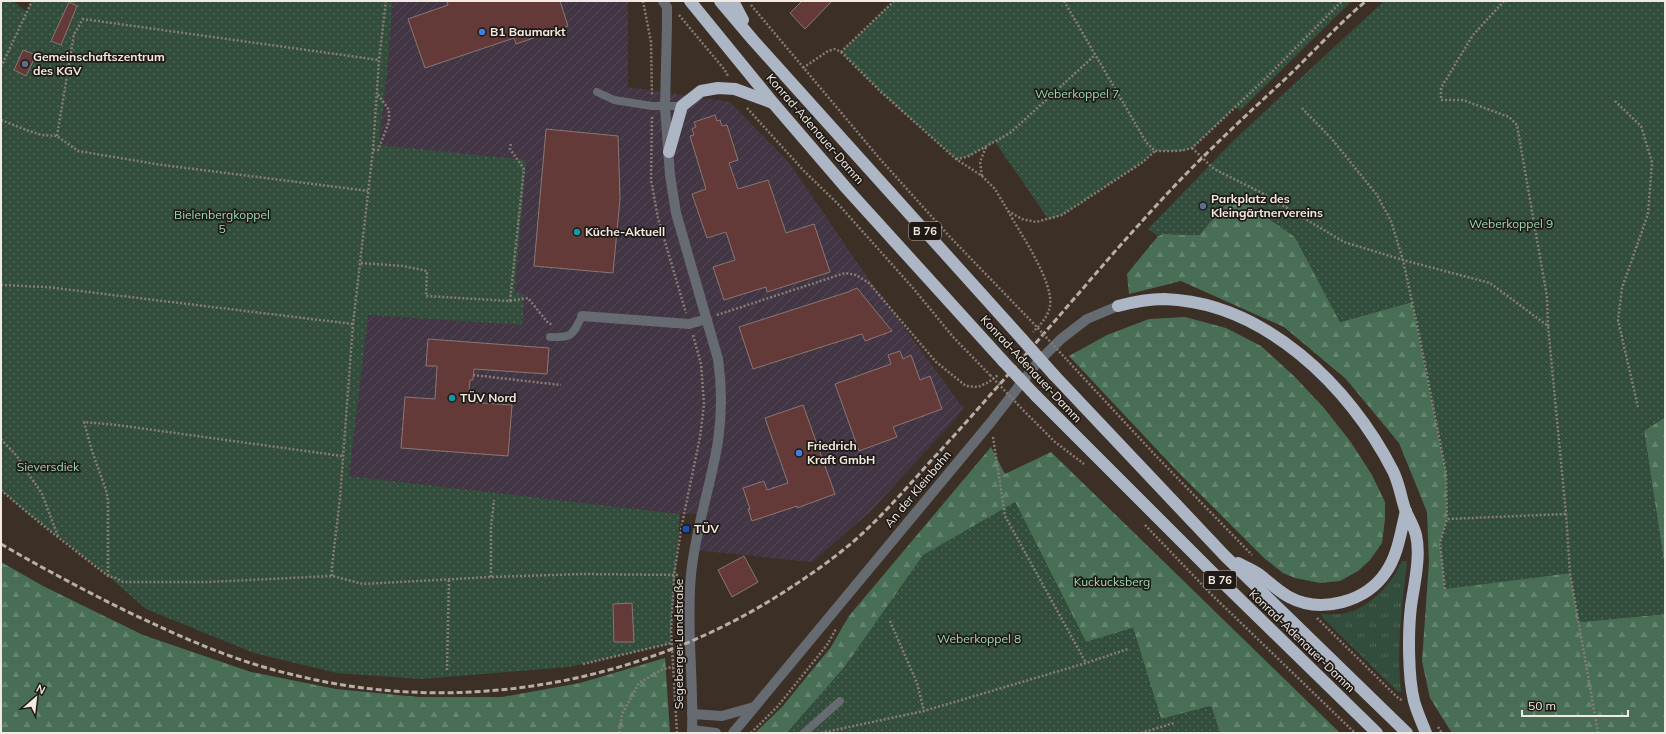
<svg xmlns="http://www.w3.org/2000/svg" width="1666" height="734" viewBox="0 0 1666 734" font-family="Mulish,sans-serif">
  <style>
    .industrial { fill: url(#industrial-furrows) }
    .grass { fill: url(#grass-tufts) }
    .forest { fill: url(#forest-firs) }
    .park { fill: url(#park-dots) }
    .building { fill: #633a37; stroke: #8a7674 }
    .lines { fill: none; stroke-linecap: round; stroke-linejoin: round }
    .path { stroke: #877c73; stroke-width: 2.5; stroke-dasharray: 2 2; stroke-linecap: butt }
    .lane { stroke: #666a71; stroke-width: 8 }
    .street { stroke: #666a71; stroke-width: 10 }
    .highway { stroke: #acb6c5; stroke-width: 12 }
    .rail { stroke: #b8aea6; stroke-width: 3; stroke-dasharray: 6 3; stroke-linecap: butt }
    .path-bridge { stroke: #877c73; stroke-width: 2.5; stroke-dasharray: 2 2; stroke-linecap: butt }
    .highway-bridge { stroke: #acb6c5; stroke-width: 12 }
    .shop-dot { fill: #3f7fe0; stroke: #1f1a15; stroke-width: 1.5 }
    .service-dot { fill: #5c6f8a; stroke: #1f1a15; stroke-width: 1.5 }
    .culture-dot { fill: #0f9aa8; stroke: #1f1a15; stroke-width: 1.5 }
    .transit-dot { fill: #1a4fb4; stroke: #1f1a15; stroke-width: 1.5 }
    .labels { text-anchor: middle; stroke-width: 3.5; stroke-linejoin: round; paint-order: stroke }
    .shield { fill: #1f1a15; stroke: #b3aca5; stroke-width: 1 }
    .shield-label { font-size: 11px; font-weight: bold; fill: #f2eae3 }
    .poi-label { font-size: 12px; font-weight: bold; fill: #f2eae3; stroke: #1f1a15; text-anchor: start }
    .park-label { font-size: 12px; fill: #9adcb2; stroke: #1f1a15 }
    .street-label { font-size: 12px; fill: #f2eae3; stroke: #1f1a15 }
  </style>
  <defs>
    <pattern id="industrial-furrows" width="10" height="10" patternUnits="userSpaceOnUse"><rect width="10" height="10" fill="#433644"/><path d="M-1 1l2-2M0 10L10 0M9 11l2-2" fill="none" stroke="#554a56"/></pattern>
    <pattern id="grass-tufts" width="24" height="20" patternUnits="userSpaceOnUse"><rect width="24" height="20" fill="#334d3c"/><path d="M3 7l-1-3M5 7V3M7 7l1-3M15 17l-1-3M17 17v-4M19 17l1-3" fill="none" stroke="#516758"/></pattern>
    <pattern id="forest-firs" width="22" height="20" patternUnits="userSpaceOnUse"><rect width="22" height="20" fill="#486f56"/><path d="M5 1l3.5 6h-7zM16 11l3.5 6h-7z" fill="#63846e"/></pattern>
    <pattern id="park-dots" width="8" height="8" patternUnits="userSpaceOnUse"><rect width="8" height="8" fill="#334d3c"/><path d="M2 2h.1M6 6h.1" fill="none" stroke="#516758" stroke-width="1.8" stroke-linecap="round"/></pattern>
  </defs>
  <rect width="100%" height="100%" fill="#3c3026"/>
  <polygon class="industrial" points="392,1 628,1 628,87 730,102 790,164 865,274 964,409 871,511 812,562 694,550 701,514 680,514 349,476 367,315 522,325 515,293 526,160 379,146 389,54"/>
  <path class="grass" d="M 1402,561 L 1406,561 L 1407,563 C 1402,606 1396,649 1401,692 L 1398,692 L 1323,618 L 1321,614 C 1329,614 1339,615 1346,613 C 1371,607 1392,583 1402,561 Z"/>
  <g class="forest">
    <polygon points="1234,194 1295,237 1340,322 1412,302 1446,473 1447,519 1440,543 1445,588 1570,573 1579,622 1665,614 1665,733 1453,733 1450,730 1430,698 1422,661 1429,562 1427,512 1399,443 1346,379 1284,327 1181,281 1129,294 1127,274 1158,236 1163,234 1199,235"/>
    <polygon points="1185,317 1226,328 1261,346 1294,376 1324,408 1350,441 1372,475 1385,502 1385,519 1382,543 1370,560 1358,571 1340,581 1320,583 1295,578 1283,573 1264,558 1178,472 1069,356 1107,335 1149,319"/>
    <polygon points="1665,417 1665,569 1644,431"/>
    <polygon points="991,447 1005,474 1051,452 1340,733 1220,733 1211,706 1161,719 1133,628 1086,642 1015,502 843,669 787,733 755,733 782,707 831,647 849,616"/>
    <polygon points="1,562 43,586 143,635 251,672 336,689 418,697 502,697 580,683 665,658 670,733 1,733"/>
  </g>
  <g class="park">
    <polygon points="1,1 13,1 27,12 32,1 392,1 389,54 379,145 526,160 515,293 524,294 522,325 368,315 349,476 680,514 670,644 569,667 421,679 337,673 254,653 146,609 108,576 58,536 31,516 1,490"/>
    <polygon points="894,1 1352,1 1240,111 1236,106 1192,148 1184,151 1155,151 1143,162 1062,215 1049,220 995,142 967,157 956,159 881,92 841,52"/>
    <polygon points="1384,1 1665,1 1665,417 1644,431 1665,569 1665,614 1579,622 1570,573 1445,589 1440,543 1447,519 1446,473 1412,302 1340,322 1295,237 1235,194 1199,235 1163,234 1158,236 1148,229 1235,139"/>
    <polygon points="1015,502 1086,642 1133,628 1161,719 1211,706 1220,733 787,733 843,669 923,555"/>
  </g>
  <g class="building">
    <polygon points="447,1 560,1 568,26 516,44 514,38 425,68 408,19 448,5"/>
    <polygon points="802,1 832,1 805,29 790,13"/>
    <polygon points="69,2 77,6 61,45 51,41"/>
    <polygon points="23,50 36,55 26,76 14,70"/>
    <polygon points="715,115 717,121 720,120 722,126 727,125 738,160 729,163 738,189 768,180 786,233 814,224 830,272 767,292 766,287 724,300 713,267 735,260 726,232 707,238 692,194 706,189 690,136 694,135 692,129 696,127 694,122"/>
    <polygon points="546,129 618,136 620,199 613,273 534,266"/>
    <polygon points="857,288 892,331 865,341 862,334 753,369 739,327 848,292"/>
    <polygon points="428,339 549,348 547,374 474,369 473,380 470,380 468,402 512,405 508,456 401,448 405,397 435,399 437,366 426,366"/>
    <polygon points="900,351 903,359 911,355 920,380 930,376 942,409 893,427 897,437 859,451 835,384 891,364 888,355"/>
    <polygon points="803,405 835,494 797,508 797,506 752,521 748,509 750,509 743,488 764,481 767,490 788,483 765,418"/>
    <polygon points="744,556 758,582 732,597 718,570"/>
    <polygon points="632,603 634,642 614,642 613,604"/>
  </g>
  <g class="lines">
    <g class="path">
      <polyline points="643,1 651,42 652,96"/>
      <path d="M 1064,1 L 1146,142 L 1155,151 C 1167,151 1180,152 1192,148 L 1263,81 L 1342,1"/>
      <polyline points="1504,1 1473,35 1441,88 1441,100 1463,100 1509,117 1517,125 1547,297 1548,326"/>
      <polyline points="751,5 880,159 950,237 1035,325"/>
      <polyline points="679,15 724,69 728,76"/>
      <polyline points="841,52 881,92 956,159 982,176 995,189 1008,211 1022,219 1036,222 1062,215 1143,162 1155,151"/>
      <polyline points="1,67 32,1"/>
      <polyline points="803,68 828,51 835,49 841,52 894,1"/>
      <polyline points="1615,101 1641,126 1652,162 1648,214 1622,288 1618,320 1638,407"/>
      <polyline points="747,108 804,171 839,205 913,288 954,338 990,375"/>
      <polyline points="1302,108 1331,138 1377,195 1391,221 1403,260 1419,334 1446,473 1447,519"/>
      <polyline points="652,117 651,180 658,218 686,313"/>
      <polyline points="1,120 29,131 42,135 57,136 78,151 162,165 368,191"/>
      <polyline points="57,136 74,34 83,19 379,60"/>
      <polyline points="1192,148 1214,169 1260,192 1344,242 1403,260 1490,283 1548,326 1566,514 1570,573 1598,733"/>
      <polyline points="373,150 378,150 389,122 389,110 377,93"/>
      <polyline points="956,159 967,157 1010,133 1095,55"/>
      <polyline points="982,176 980,162 986,147"/>
      <path d="M 1008,211 C 1020,233 1054,282 1050,306 C 1048,317 1040,325 1033,332"/>
      <polyline points="361,263 403,266 427,271 426,296 510,301 524,169 510,149 511,142"/>
      <polyline points="1,285 47,287 353,324"/>
      <polyline points="510,301 528,298 548,323 553,325"/>
      <polyline points="717,315 845,273 856,275 869,283 936,362 966,386 978,387 989,382 998,375"/>
      <polyline points="1067,360 1157,457 1252,555"/>
      <polyline points="473,375 561,385"/>
      <polyline points="1023,410 1055,442 1084,464"/>
      <polyline points="993,437 1005,516 1086,663"/>
      <polyline points="1,439 16,455 42,494 58,536"/>
      <path d="M 1,490 C 35,520 72,548 108,576 L 116,578 L 123,582 L 208,582 L 332,576 L 363,584 L 491,577 L 582,574 L 679,575"/>
      <polyline points="1145,525 1211,594 1355,733"/>
      <polyline points="108,576 108,500 106,490 92,451 84,422 117,425 342,456"/>
      <polyline points="332,576 332,566 340,498 353,324 373,150 379,60 386,1"/>
      <polyline points="491,577 491,527 494,500"/>
      <polyline points="1445,589 1440,543 1447,519 1566,514"/>
      <polyline points="1317,618 1399,699 1402,700"/>
      <polyline points="890,621 917,683 924,711"/>
      <polyline points="583,664 672,643"/>
      <polyline points="447,670 449,579"/>
      <polyline points="1438,727 1442,733"/>
      <polyline points="619,733 622,714 639,683 663,669 673,667"/>
      <polyline points="677,733 671,631 674,575 682,524 700,437 704,404 701,364 693,335"/>
      <polyline points="751,733 778,706 827,645 836,629"/>
      <polyline points="821,733 924,711 1086,663 1128,649"/>
      <polyline points="1141,733 1174,723"/>
    </g>
    <g class="lane">
      <polyline points="597,92 614,100 652,106 682,106"/>
      <path d="M 550,337 C 573,338 572,335 582,316"/>
      <polyline points="804,733 840,701"/>
    </g>
    <g class="street">
      <path d="M 663,1 L 667,7 L 667,24 L 665,107 L 670,175 L 676,213 L 718,359 C 722,386 722,413 718,441 C 711,486 695,529 691,575 C 686,628 694,680 692,733"/>
      <polyline points="582,316 689,324 707,319"/>
      <polyline points="692,714 722,716 754,707"/>
      <polyline points="692,730 716,733"/>
      <polyline points="733,733 991,422 1037,363 1061,339 1087,319 1118,306"/>
    </g>
    <g class="highway">
      <polyline points="690,1 774,104 847,189 1003,361"/>
      <polyline points="720,1 753,40 1022,339"/>
      <polyline points="733,1 743,20"/>
      <polyline points="669,152 682,106 701,91 718,88 735,89 773,103"/>
      <path d="M 1118,306 C 1133,302 1148,299 1164,299 C 1264,302 1350,386 1393,471 C 1400,485 1401,499 1406,512 C 1410,520 1414,527 1416,535 C 1421,556 1414,585 1411,606 C 1408,631 1408,677 1414,701 C 1417,712 1422,723 1426,733"/>
      <polyline points="1054,375 1225,556 1407,733"/>
      <polyline points="1036,396 1214,574 1377,733"/>
      <path d="M 1238,563 C 1245,567 1253,570 1260,575 C 1269,582 1278,591 1289,597 C 1321,614 1366,602 1386,572 C 1398,555 1401,531 1406,511"/>
    </g>
    <path class="rail" d="M 1,544 C 42,568 84,590 126,611 C 181,637 231,660 290,674 C 458,717 641,685 787,590 C 810,575 833,559 854,541 C 886,513 912,481 941,450 C 1001,384 1059,316 1117,249 C 1145,218 1173,186 1203,157 C 1228,132 1255,107 1282,82 C 1310,56 1336,26 1366,1"/>
    <g class="path-bridge">
      <polyline points="1035,325 1067,360"/>
      <polyline points="990,375 1023,410"/>
    </g>
    <g class="highway-bridge">
      <polyline points="1022,339 1054,375"/>
      <polyline points="1003,361 1036,396"/>
    </g>
  </g>
  <g class="shop-dot">
    <circle cx="482" cy="32" r="4"/>
    <circle cx="799" cy="453" r="4"/>
  </g>
  <g class="service-dot">
    <circle cx="25" cy="64" r="4"/>
    <circle cx="1203" cy="206" r="4"/>
  </g>
  <g class="culture-dot">
    <circle cx="577" cy="232" r="4"/>
    <circle cx="452" cy="398" r="4"/>
  </g>
  <rect class="transit-dot" x="682" y="525" width="8" height="8" rx="2"/>
  <g class="labels">
    <g class="shield">
      <rect x="909" y="222" width="32" height="18" rx="3"/>
      <rect x="1204" y="571" width="32" height="18" rx="3"/>
    </g>
    <g class="shield-label">
      <text x="925" y="235">B 76</text>
      <text x="1220" y="584">B 76</text>
    </g>
    <g class="poi-label">
      <text x="490" y="36">B1 Baumarkt</text>
      <text x="33" y="61">Gemeinschaftszentrum<tspan x="33" dy="14">des KGV</tspan></text>
      <text x="1211" y="203">Parkplatz des<tspan x="1211" dy="14">Kleingärtnervereins</tspan></text>
      <text x="585" y="236">Küche-Aktuell</text>
      <text x="460" y="402">TÜV Nord</text>
      <text x="807" y="450">Friedrich<tspan x="807" dy="14">Kraft GmbH</tspan></text>
      <text x="694" y="533">TÜV</text>
    </g>
    <g class="park-label">
      <text x="1077" y="98">Weberkoppel 7</text>
      <text x="222" y="219">Bielenbergkoppel<tspan x="222" dy="14">5</tspan></text>
      <text x="1511" y="228">Weberkoppel 9</text>
      <text x="48" y="471">Sieversdiek</text>
      <text x="1112" y="586">Kuckucksberg</text>
      <text x="979" y="643">Weberkoppel 8</text>
    </g>
    <g class="street-label">
      <text transform="translate(815 129) rotate(49)" y="4">Konrad-Adenauer-Damm</text>
      <text transform="translate(1031 369) rotate(47)" y="4">Konrad-Adenauer-Damm</text>
      <text transform="translate(918 489) rotate(-50)" y="4">An der Kleinbahn</text>
      <text transform="translate(1302 641) rotate(44)" y="4">Konrad-Adenauer-Damm</text>
      <text transform="translate(679 644) rotate(-90)" y="4">Segeberger Landstraße</text>
    </g>
  </g>
  <rect width="1666" height="734" fill="none" stroke="#f2eae3" stroke-width="4"/>
  <g transform="translate(36 698) rotate(28)" stroke="#1f1a15" stroke-width="3" paint-order="stroke">
  <path d="M0-3L7 15L0 10L-7 15Z" fill="#f2eae3"/>
  <text y="-6" font-size="11" font-weight="bold" text-anchor="middle" fill="#f2eae3">N</text>
  </g>
  <path d="M1522 710v6h106v-6" fill="none" stroke="#f2eae3" stroke-width="2"/>
  <text x="1528" y="710" font-size="12" fill="#f2eae3" stroke="#1f1a15" stroke-width="3" paint-order="stroke">50 m</text>
</svg>
